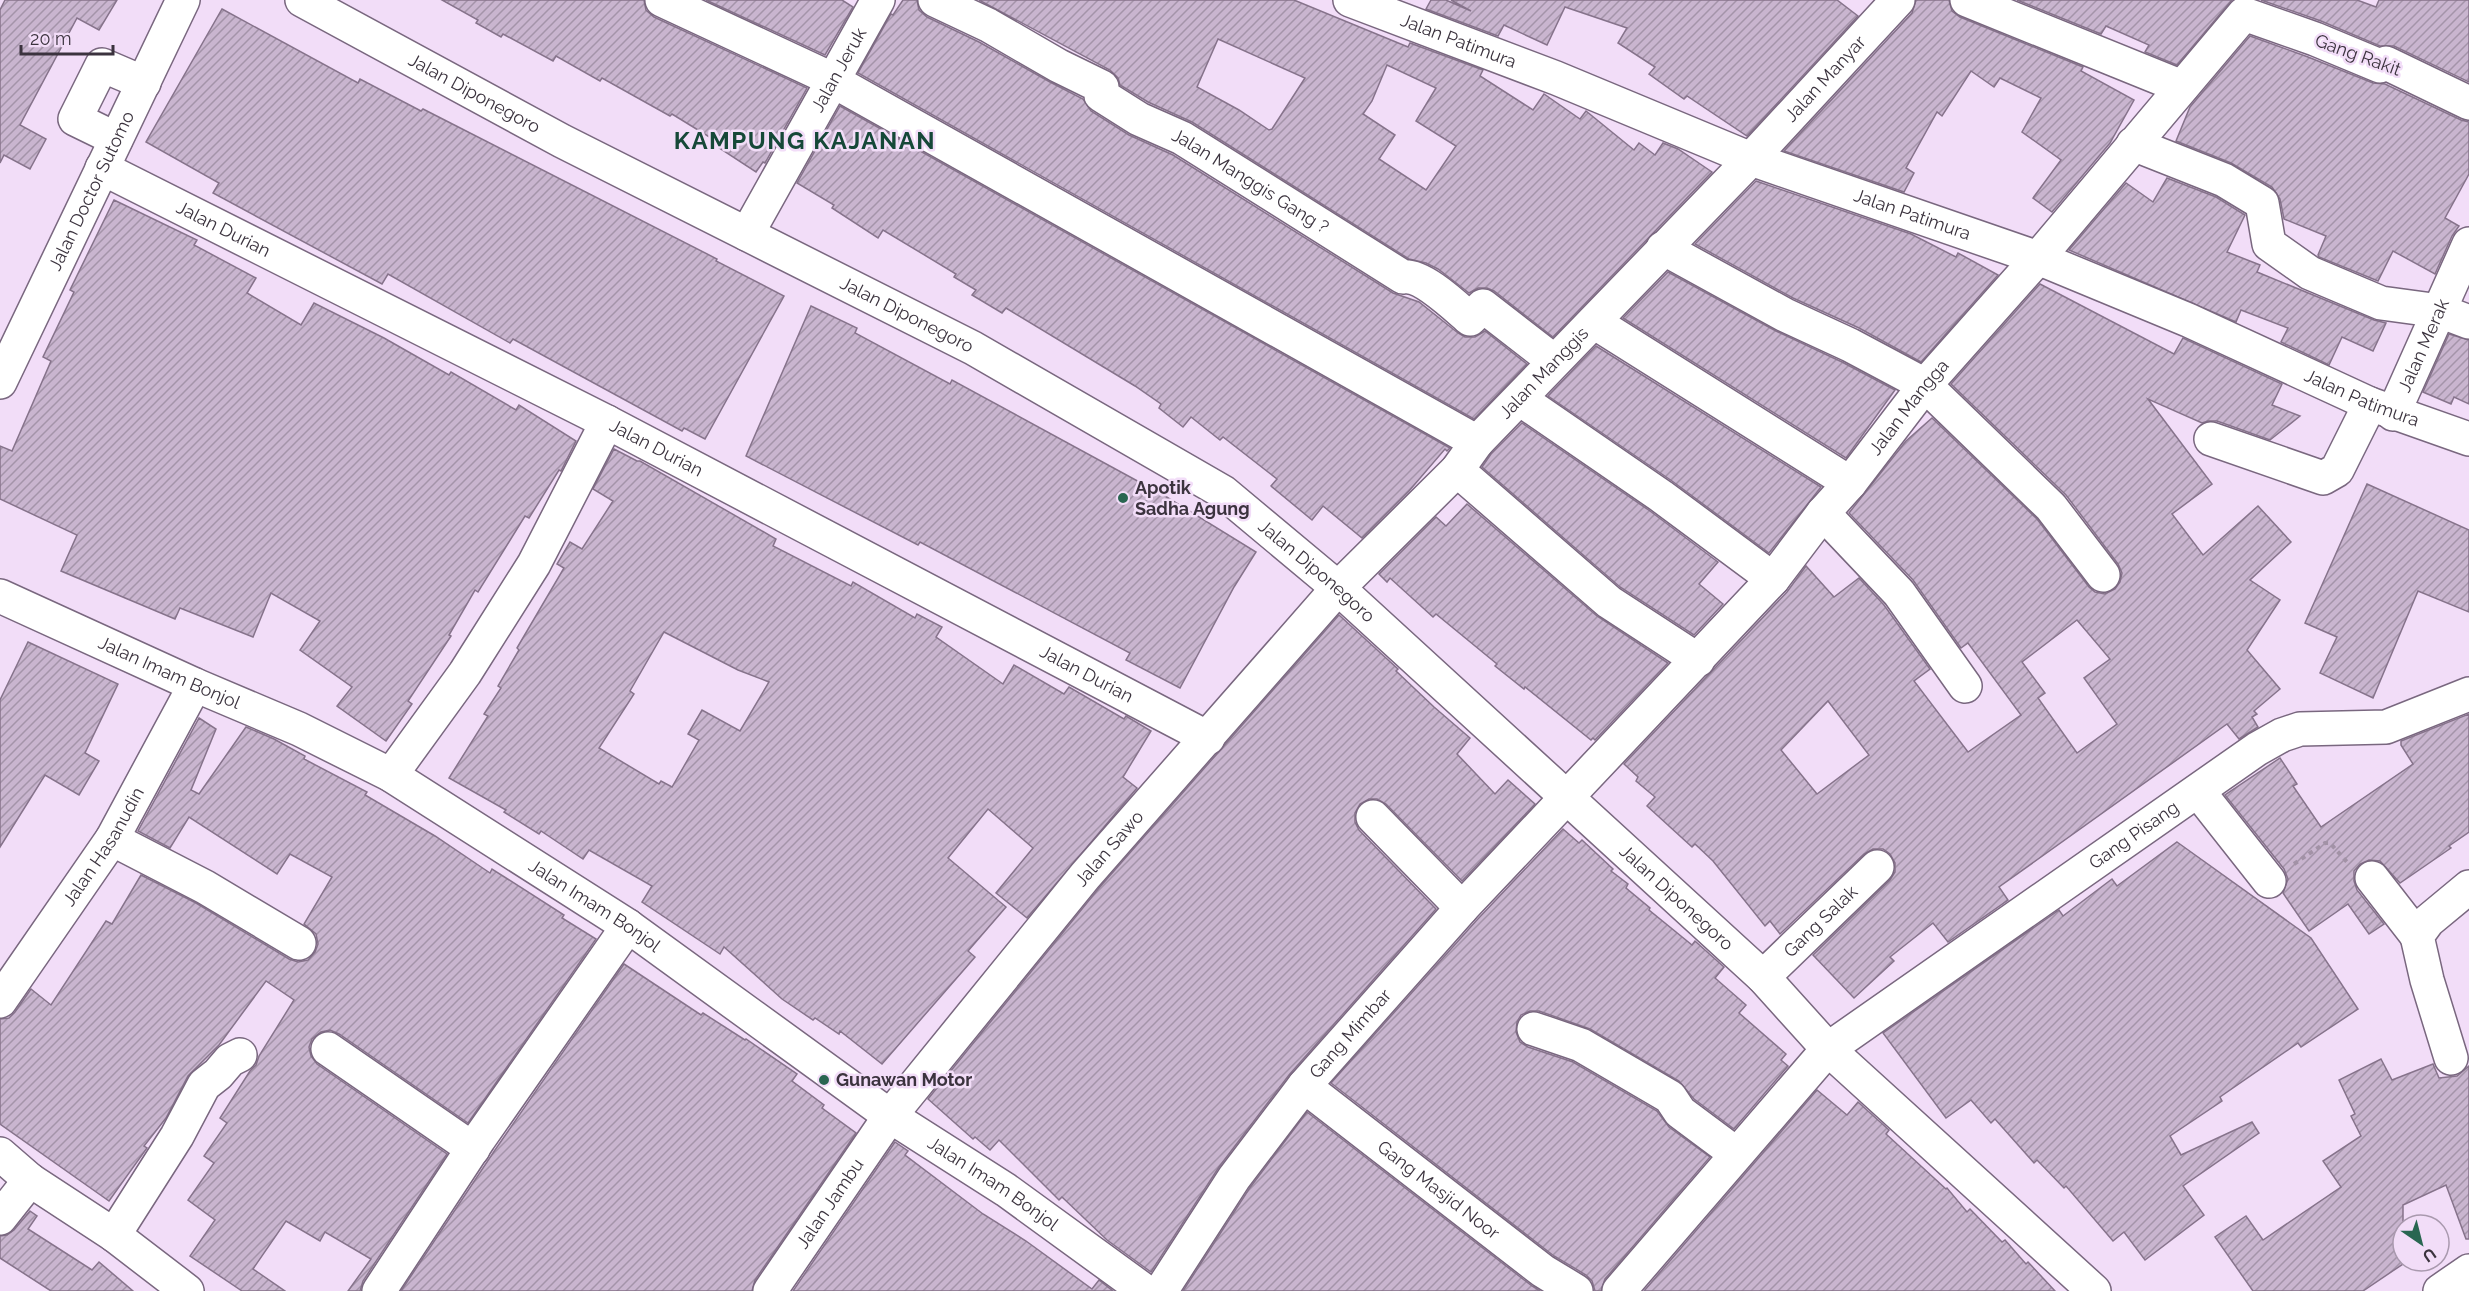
<svg xmlns="http://www.w3.org/2000/svg" width="2469" height="1291" viewBox="0 0 2469 1291" font-family="Raleway,sans-serif">
  <style>
    .building { fill: url(#building-hatch); stroke: #86738b; stroke-width: 1.5; fill-rule: evenodd }
    .lines { fill: none; stroke-linecap: round; stroke-linejoin: round }
    .minor-casing { stroke: #79677f; stroke-width: 36 }
    .highway-casing { stroke: #79677f; stroke-width: 36 }
    .path { stroke: #a292a6; stroke-width: 4; stroke-dasharray: 4.5 4.5; stroke-linecap: butt }
    .minor { stroke: #fff; stroke-width: 33 }
    .highway { stroke: #fff; stroke-width: 33 }
    .poi-dot { fill: #296651; stroke: #f2ddf8; stroke-width: 2 }
    .labels { text-anchor: middle; stroke-width: 5; stroke-linejoin: round; paint-order: stroke }
    .street-label { font-size: 18px; fill: #3b333e; stroke: #f2ddf8 }
    .poi-label { font-size: 18px; font-weight: bold; fill: #3b333e; stroke: #f2ddf8; text-anchor: start }
    .district-label { font-size: 24px; font-weight: bold; letter-spacing: 1.5px; fill: #164838; stroke: #f2ddf8 }
  </style>
  <defs>
    <pattern id="building-hatch" width="6" height="6" patternUnits="userSpaceOnUse" patternTransform="scale(1.5)"><rect width="6" height="6" fill="#c9b5cf"/><path d="M-1 1l2-2M0 6l6-6M5 7l2-2" fill="none" stroke="#a494a9"/></pattern>
  </defs>
  <rect width="100%" height="100%" fill="#f2ddf8"/>
  <g class="building">
    <polygon points="5,0 117,0 99,30 77,18 20,125 46,139 30,169 4,155 0,163 0,10"/>
    <polygon points="442,0 644,0 646,10 654,17 807,88 765,163 763,162 756,172 713,144 716,141 672,114 670,116 602,78 600,81 556,56 553,61 503,34 501,37 476,23 478,20"/>
    <polygon points="706,0 842,0 853,7 825,55"/>
    <polygon points="903,0 917,0 919,10 927,17 979,42 1050,82 1083,99 1091,111 1129,135 1173,155 1393,293 1419,302 1458,333 1465,337 1475,337 1485,331 1527,364 1474,419 858,73 891,14 893,15"/>
    <path d="M 979,0 L 1294,0 L 1408,47 L 1410,43 L 1483,70 L 1480,76 L 1533,110 L 1544,94 L 1580,119 L 1586,111 L 1634,150 L 1639,143 L 1655,155 L 1663,143 L 1678,149 L 1712,172 L 1553,337 L 1494,291 L 1487,288 L 1478,288 L 1469,293 L 1438,269 L 1426,263 L 1409,259 L 1192,122 L 1148,102 L 1120,85 L 1118,78 L 1110,70 ZM 1218,39 L 1305,78 L 1272,129 L 1269,130 L 1239,110 L 1197,87 ZM 1387,65 L 1436,88 L 1416,121 L 1456,146 L 1426,190 L 1379,159 L 1395,135 L 1363,114 L 1372,101 Z"/>
    <polygon points="1431,0 1446,0 1471,11 1451,0 1837,0 1858,16 1747,136 1687,96 1684,99 1649,74 1655,67 1618,43 1627,28 1565,7 1547,45 1504,25 1498,36 1426,9"/>
    <polygon points="1916,0 1949,0 1952,11 1960,17 2083,67 2081,71 2134,100 2110,143 2052,212 2033,198 2061,160 2022,132 2041,98 2000,78 1994,87 1971,71 1942,116 1937,112 1906,168 1914,173 1904,192 1784,151 1912,13"/>
    <polygon points="2017,0 2232,0 2177,65 2145,52 2149,45 2106,26 2101,34"/>
    <polygon points="2261,0 2357,0 2376,7 2379,0 2469,0 2469,82 2394,46 2380,46 2321,21"/>
    <polygon points="222,9 358,83 360,79 421,111 423,109 717,259 716,261 784,296 705,439 684,428 682,431 513,339 510,343 388,274 382,284 213,193 219,183 146,142"/>
    <polygon points="2250,36 2308,57 2373,83 2385,84 2461,120 2469,122 2469,174 2445,218 2459,226 2452,236 2435,274 2393,251 2378,281 2319,257 2318,255 2326,236 2284,219 2280,199 2272,187 2231,163 2176,141 2190,107"/>
    <polygon points="840,106 1450,448 1447,451 1445,449 1409,491 1362,538 1323,506 1312,520 1271,486 1277,479 1223,437 1220,440 1191,417 1183,427 1159,408 1161,404 1135,386 1006,308 1002,313 972,295 976,290 954,277 956,274 883,230 878,238 832,208 834,205 797,183"/>
    <polygon points="2167,178 2216,197 2245,215 2227,252 2260,265 2257,272 2374,320 2386,323 2373,351 2342,337 2329,365 2281,342 2288,328 2241,310 2236,322 2069,250 2126,183 2153,202"/>
    <polygon points="1756,181 1911,234 1956,257 1958,253 1998,275 1921,362 1859,328 1793,298 1695,244"/>
    <polygon points="114,200 197,240 194,245 256,278 247,293 301,325 314,303 384,338 449,375 451,372 516,410 519,405 576,441 561,471 559,470 529,518 525,516 478,592 475,590 449,635 451,636 408,701 412,704 386,741 337,706 352,687 300,650 320,621 271,593 253,637 180,608 175,619 61,571 77,535 0,499 0,446 12,451 51,361 43,357 74,292 70,290"/>
    <polygon points="1668,272 1776,331 1842,362 1895,390 1846,458 1623,318"/>
    <path d="M 2040,284 L 2174,354 L 2183,338 L 2282,384 L 2272,405 L 2300,416 L 2270,440 L 2217,421 L 2208,421 L 2202,423 L 2148,399 L 2212,484 L 2172,514 L 2203,555 L 2258,506 L 2291,542 L 2250,580 L 2280,600 L 2247,650 L 2280,689 L 2254,711 L 2257,714 L 2252,717 L 2258,727 L 2239,739 L 2227,724 L 1999,887 L 2008,900 L 1948,942 L 1933,923 L 1890,957 L 1894,961 L 1854,998 L 1813,955 L 1890,880 L 1895,872 L 1895,863 L 1890,854 L 1883,849 L 1873,849 L 1864,854 L 1780,934 L 1770,921 L 1765,926 L 1713,861 L 1695,844 L 1692,847 L 1647,806 L 1655,797 L 1636,781 L 1638,777 L 1624,764 L 1787,592 L 1806,566 L 1834,597 L 1859,578 L 1884,605 L 1930,669 L 1914,681 L 1968,752 L 2021,715 L 1968,643 L 1961,648 L 1913,580 L 1849,513 L 1906,441 L 1932,418 L 2037,519 L 2089,587 L 2095,592 L 2105,594 L 2115,589 L 2120,582 L 2122,573 L 2118,564 L 2066,495 L 1951,384 ZM 2077,620 L 2110,659 L 2084,678 L 2117,724 L 2077,753 L 2038,698 L 2045,693 L 2022,662 ZM 1828,701 L 1869,755 L 1817,794 L 1781,750 Z"/>
    <polygon points="811,306 857,328 855,333 950,384 952,380 1165,496 1256,552 1234,587 1180,688 1126,660 1130,653 920,542 918,545 746,456"/>
    <polygon points="2449,334 2469,340 2469,404 2454,397 2451,404 2423,392"/>
    <polygon points="1596,346 1821,487 1769,553 1672,481 1548,396"/>
    <polygon points="1522,423 1650,511 1718,562 1699,584 1723,604 1694,635 1620,587 1482,467 1491,454"/>
    <path d="M 614,449 L 637,461 L 640,461 L 776,539 L 773,546 L 851,586 L 853,582 L 915,618 L 917,614 L 942,627 L 936,637 L 1003,684 L 1014,665 L 1064,694 L 1069,687 L 1124,719 L 1126,716 L 1151,731 L 1123,777 L 1137,788 L 1027,918 L 996,893 L 1033,848 L 988,809 L 948,858 L 1006,907 L 968,951 L 975,957 L 882,1064 L 840,1031 L 839,1034 L 815,1018 L 813,1020 L 782,999 L 724,947 L 720,954 L 642,902 L 652,886 L 589,850 L 583,859 L 541,831 L 539,834 L 504,812 L 506,810 L 449,778 L 488,716 L 484,714 L 501,688 L 498,686 L 519,650 L 517,648 L 564,568 L 557,564 L 570,542 L 582,549 L 613,501 L 593,489 ZM 664,632 L 738,670 L 769,682 L 740,731 L 702,710 L 688,734 L 699,740 L 672,787 L 661,781 L 659,784 L 599,748 L 634,694 L 630,691 Z"/>
    <polygon points="2367,484 2469,530 2469,612 2418,591 2373,698 2320,673 2337,637 2305,623"/>
    <polygon points="1467,504 1597,616 1668,663 1595,740 1593,738 1591,740 1525,687 1524,689 1495,666 1497,664 1436,614 1433,617 1390,578 1387,582 1379,574 1436,517 1446,526"/>
    <polygon points="1339,615 1398,669 1396,671 1434,707 1470,738 1457,754 1495,794 1508,780 1535,804 1462,881 1386,804 1377,799 1369,799 1360,804 1355,813 1355,822 1359,830 1436,909 1289,1075 1219,1167 1151,1272 1107,1240 1062,1197 1059,1200 999,1140 990,1150 975,1137 973,1139 928,1099 1099,888"/>
    <polygon points="28,642 118,684 85,753 99,761 79,795 45,775 0,847 0,700"/>
    <polygon points="2469,714 2469,832 2449,846 2451,848 2400,883 2380,861 2369,860 2360,864 2354,871 2354,881 2357,890 2384,924 2369,934 2348,904 2309,931 2283,893 2288,879 2284,869 2225,795 2280,758 2297,784 2293,786 2321,827 2413,764 2401,745 2401,741"/>
    <polygon points="199,718 216,729 191,790 199,794 246,727 274,739 305,756 304,759 367,792 365,795 435,836 490,873 492,869 564,915 562,918 596,939 468,1123 339,1034 330,1030 321,1032 312,1039 309,1047 311,1056 317,1064 447,1154 363,1281 360,1291 348,1291 371,1259 325,1232 320,1241 286,1221 253,1269 285,1291 242,1291 190,1256 215,1220 188,1200 214,1163 204,1156 227,1123 220,1118 250,1071 256,1065 259,1056 294,1000 266,981 219,1045 188,1076 166,1118 144,1146 147,1148 109,1201 0,1124 0,1019 9,1018 15,1012 31,989 51,1005 106,921 112,924 141,875 196,903 289,959 298,962 308,960 315,952 318,944 316,934 304,924 332,877 290,854 277,874 189,817 170,848 138,831"/>
    <polygon points="1563,829 1579,843 1582,840 1613,869 1611,871 1628,884 1626,888 1650,908 1649,910 1692,945 1695,941 1724,967 1715,978 1746,1005 1739,1013 1786,1054 1781,1060 1788,1066 1734,1129 1694,1099 1679,1081 1590,1029 1539,1011 1530,1011 1521,1015 1517,1022 1516,1032 1520,1042 1528,1047 1573,1062 1657,1111 1669,1127 1710,1157 1605,1279 1601,1291 1595,1291 1592,1281 1586,1275 1554,1256 1331,1083 1476,921"/>
    <polygon points="2177,842 2311,938 2358,1009 2301,1047 2298,1043 2220,1097 2222,1101 2170,1136 2181,1155 2252,1122 2259,1133 2183,1186 2204,1215 2145,1260 2124,1232 2113,1241 2066,1186 2064,1188 2037,1160 2034,1163 1995,1119 1991,1123 1971,1100 1946,1118 1883,1033 2059,910 2063,916 2112,879 2117,886"/>
    <polygon points="624,964 701,1015 703,1013 745,1040 746,1039 797,1074 792,1081 824,1105 822,1108 856,1133 755,1280 752,1291 401,1291 495,1150"/>
    <polygon points="2381,1059 2392,1080 2433,1064 2439,1078 2457,1076 2469,1066 2469,1239 2466,1239 2446,1185 2403,1205 2403,1264 2363,1291 2253,1291 2215,1237 2246,1216 2263,1240 2341,1187 2323,1161 2361,1136 2351,1116 2355,1114 2339,1080"/>
    <polygon points="1817,1090 1847,1115 1858,1102 1889,1130 1886,1134 1946,1189 1947,1188 1967,1212 1970,1209 2002,1242 2005,1240 2026,1264 2028,1262 2055,1291 1644,1291"/>
    <polygon points="1307,1112 1532,1286 1540,1291 1183,1291 1249,1189"/>
    <polygon points="895,1142 908,1151 905,1155 983,1214 1026,1241 1092,1289 1099,1280 1113,1291 793,1291"/>
    <polygon points="30,1211 37,1216 28,1229 92,1270 99,1262 133,1291 51,1291 0,1258 0,1236 7,1235 14,1230"/>
  </g>
  <g class="lines">
    <g class="minor-casing">
      <g id="minor">
        <polyline points="662,0 821,74 1477,442"/>
        <path id="s1" d="M 935,0 L 988,25 L 1059,66 L 1102,87 L 1101,95 L 1139,119 L 1182,138 L 1403,277 C 1422,274 1456,307 1470,319 L 1483,306 L 1554,361"/>
        <path id="s2" d="M 1350,0 L 1556,78 L 1751,159 L 2038,258 L 2188,320 L 2370,404 L 2469,439"/>
        <polyline points="1967,0 2182,87"/>
        <polyline points="116,139 75,119 102,65 144,83"/>
        <polyline points="2133,144 2224,180 2262,203 2269,244 2310,273 2381,303 2440,311 2469,322"/>
        <path id="s3" d="M 102,168 L 607,422 L 1208,738"/>
        <path id="s4" d="M 747,234 L 878,0"/>
        <polyline points="1663,248 1785,315 1850,345 1925,385 2051,507 2103,575"/>
        <polyline points="1594,322 1850,483"/>
        <polyline points="1520,399 1661,496 1773,579"/>
        <path id="s5" d="M 2393,414 L 2469,244"/>
        <polyline points="2211,439 2323,478 2337,470 2370,404"/>
        <polyline points="1457,470 1609,602 1698,660"/>
        <polyline points="1823,513 1899,593 1965,686"/>
        <polyline points="391,775 465,673 534,564 607,422"/>
        <polyline points="2198,791 2269,881"/>
        <polyline points="1373,817 1462,908"/>
        <polyline points="112,839 205,887 299,943"/>
        <polyline points="2372,878 2417,936"/>
        <path id="s6" d="M 1763,977 L 1877,867"/>
        <path id="s7" d="M 0,1001 L 112,839 L 195,685"/>
        <polyline points="1534,1029 1581,1045 1670,1097 1680,1112 1735,1153"/>
        <polyline points="328,1049 473,1149"/>
        <polyline points="2451,1058 2427,980 2417,936 2428,921 2469,887"/>
        <path id="s8" d="M 1304,1086 L 1543,1271 L 1576,1291"/>
        <polyline points="0,1154 30,1180 114,1235 187,1291"/>
        <polyline points="0,1218 30,1180"/>
        <polyline points="114,1235 177,1136 204,1085 218,1074 230,1060 240,1055"/>
        <polyline points="379,1291 479,1139 628,926"/>
        <path id="s9" d="M 770,1291 L 890,1116 L 1085,876 L 1338,588 L 1457,470 L 1477,442 L 1751,159 L 1898,0"/>
        <path id="s10" d="M 1161,1291 L 1234,1178 L 1304,1086 L 1462,908 L 1773,579 L 1823,513 L 1850,483 L 1925,385 L 2038,258 L 2244,14 L 2315,39 L 2380,66 L 2386,63 L 2469,103"/>
        <path id="s11" d="M 1619,1291 L 1828,1049 L 2257,749 L 2282,735 L 2300,729 L 2386,727 L 2469,694"/>
        <polyline points="2440,1291 2469,1271"/>
      </g>
    </g>
    <g class="highway-casing">
      <g id="highway">
        <path id="s12" d="M 302,0 L 562,141 L 973,348 L 1223,492 L 1338,588 L 1763,977 L 1828,1049 L 2094,1291"/>
        <path id="s13" d="M 0,382 L 183,0"/>
        <path id="s14" d="M 0,596 L 195,685 L 299,729 L 391,775 L 628,926 L 890,1116 L 1006,1190 L 1145,1291"/>
      </g>
    </g>
    <polyline class="path" points="2294,864 2325,843 2330,843 2347,862"/>
    <use href="#minor" class="minor"/>
    <use href="#highway" class="highway"/>
  </g>
  <g class="poi-dot">
    <circle cx="1123" cy="498" r="6"/>
    <circle cx="824" cy="1080" r="6"/>
  </g>
  <g class="labels">
    <g class="street-label">
      <text dy="6" stroke="none"><textPath href="#s2" startOffset="116">Jalan Patimura</textPath></text>
      <text transform="translate(2358 55) rotate(20)" y="6">Gang Rakit</text>
      <text dy="6" stroke="none"><textPath href="#s4" startOffset="188">Jalan Jeruk</textPath></text>
      <text dy="6" stroke="none"><textPath href="#s9" startOffset="1610">Jalan Manyar</textPath></text>
      <text dy="6" stroke="none"><textPath href="#s12" startOffset="196">Jalan Diponegoro</textPath></text>
      <text dy="6" stroke="none"><textPath href="#s1" startOffset="369">Jalan Manggis Gang ?</textPath></text>
      <text dy="6" stroke="none"><textPath href="#s13" startOffset="212">Jalan Doctor Sutomo</textPath></text>
      <text dy="6" stroke="none"><textPath href="#s2" startOffset="602">Jalan Patimura</textPath></text>
      <text dy="6" stroke="none"><textPath href="#s3" startOffset="136">Jalan Durian</textPath></text>
      <text dy="6" stroke="none"><textPath href="#s12" startOffset="682">Jalan Diponegoro</textPath></text>
      <text dy="6" stroke="none"><textPath href="#s5" startOffset="75">Jalan Merak</textPath></text>
      <text dy="6" stroke="none"><textPath href="#s9" startOffset="1203">Jalan Manggis</textPath></text>
      <text dy="6" stroke="none"><textPath href="#s2" startOffset="1088">Jalan Patimura</textPath></text>
      <text dy="6" stroke="none"><textPath href="#s10" startOffset="1160">Jalan Mangga</textPath></text>
      <text dy="6" stroke="none"><textPath href="#s3" startOffset="621">Jalan Durian</textPath></text>
      <text dy="6" stroke="none"><textPath href="#s12" startOffset="1167">Jalan Diponegoro</textPath></text>
      <text dy="6" stroke="none"><textPath href="#s14" startOffset="186">Jalan Imam Bonjol</textPath></text>
      <text dy="6" stroke="none"><textPath href="#s3" startOffset="1107">Jalan Durian</textPath></text>
      <text dy="6" stroke="none"><textPath href="#s11" startOffset="693">Gang Pisang</textPath></text>
      <text dy="6" stroke="none"><textPath href="#s7" startOffset="186">Jalan Hasanudin</textPath></text>
      <text dy="6" stroke="none"><textPath href="#s9" startOffset="558">Jalan Sawo</textPath></text>
      <text dy="6" stroke="none"><textPath href="#s12" startOffset="1653">Jalan Diponegoro</textPath></text>
      <text dy="6" stroke="none"><textPath href="#s14" startOffset="672">Jalan Imam Bonjol</textPath></text>
      <text dy="6" stroke="none"><textPath href="#s6" startOffset="80">Gang Salak</textPath></text>
      <text dy="6" stroke="none"><textPath href="#s10" startOffset="320">Gang Mimbar</textPath></text>
      <text dy="6" stroke="none"><textPath href="#s14" startOffset="1158">Jalan Imam Bonjol</textPath></text>
      <text dy="6" stroke="none"><textPath href="#s8" startOffset="170">Gang Masjid Noor</textPath></text>
      <text dy="6" stroke="none"><textPath href="#s9" startOffset="106">Jalan Jambu</textPath></text>
    </g>
    <g class="poi-label">
      <text x="1135" y="494">Apotik<tspan x="1135" dy="21">Sadha Agung</tspan></text>
      <text x="836" y="1086">Gunawan Motor</text>
    </g>
    <g class="district-label">
      <text x="805" y="149">KAMPUNG KAJANAN</text>
    </g>
  </g>
  <g transform="translate(2421 1243) rotate(145)"><circle r="28" fill="#f2ddf8" stroke="#a999ae" stroke-width="1.5"/>
  <path d="M0-4.5L10 22L0 15L-10 22Z" fill="#296651"/>
  <text y="-9" font-size="16" font-weight="bold" text-anchor="middle" fill="#3b333e">U</text>
  </g>
  <path d="M21 45v9h92v-9" fill="none" stroke="#3b333e" stroke-width="3"/>
  <text x="30" y="45" font-size="18" fill="#3b333e" stroke="#f2ddf8" stroke-width="4.5" paint-order="stroke">20 m</text>
</svg>
